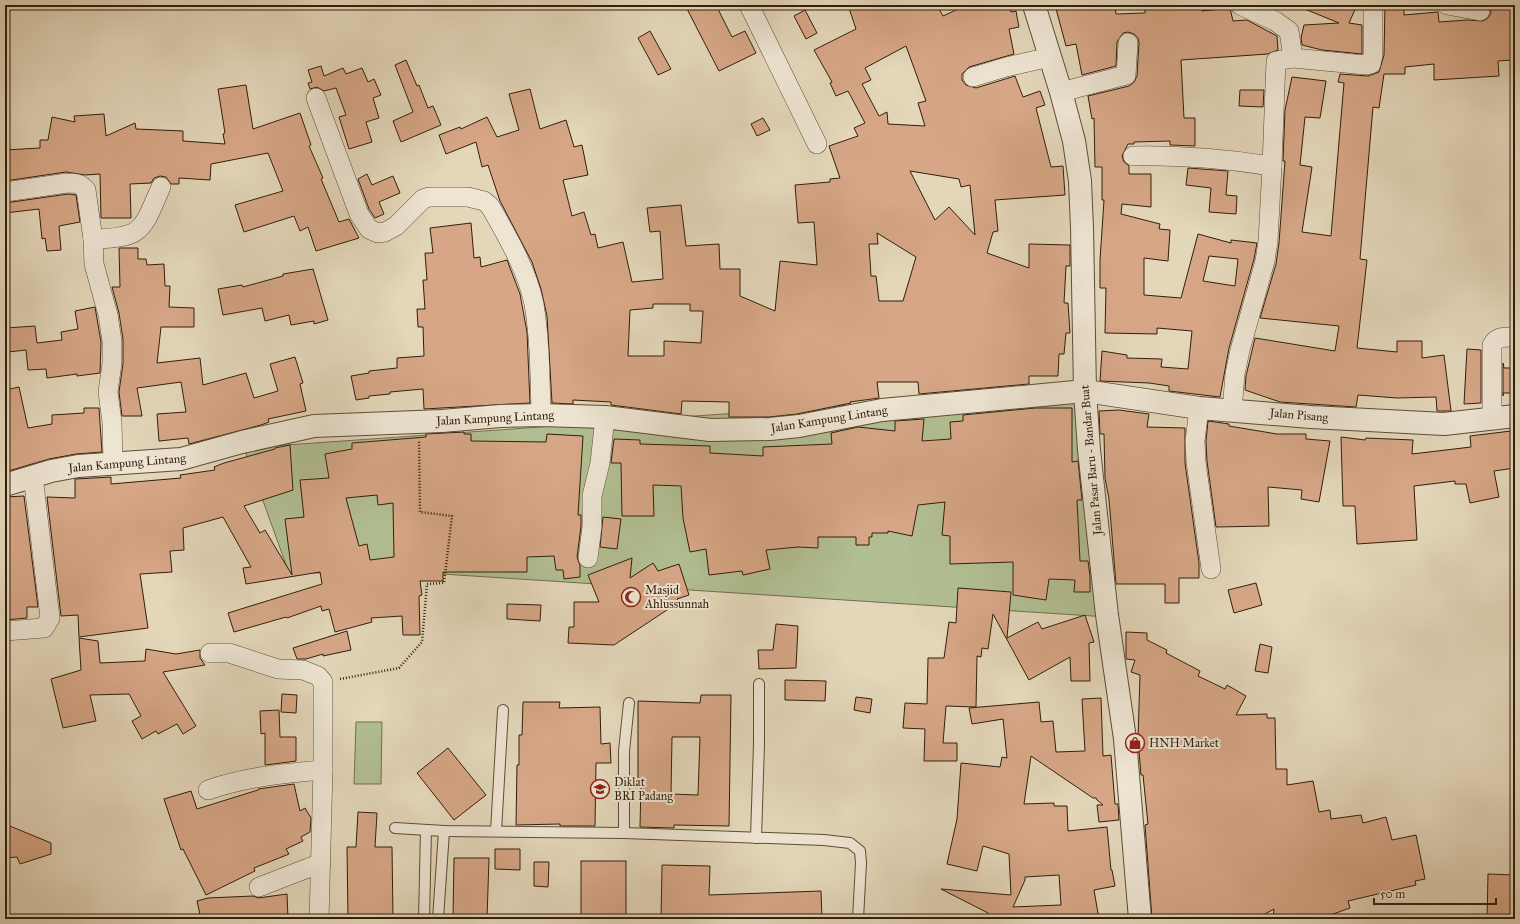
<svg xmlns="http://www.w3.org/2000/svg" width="1520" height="924" viewBox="0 0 1520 924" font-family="'IM FELL Great Primer',serif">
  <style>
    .green { fill: #b1be91; stroke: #726e4e }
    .building { fill: #d6a686; stroke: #321e0b; fill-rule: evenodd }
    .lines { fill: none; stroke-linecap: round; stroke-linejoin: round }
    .service-casing { stroke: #5e4c36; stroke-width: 12 }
    .minor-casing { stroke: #5e4c36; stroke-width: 20 }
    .tertiary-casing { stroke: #5e4c36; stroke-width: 24 }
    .path { stroke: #321e0b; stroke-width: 2.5; stroke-dasharray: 1 2; stroke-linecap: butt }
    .service { stroke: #ede4d2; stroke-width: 10 }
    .minor { stroke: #ede4d2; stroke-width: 19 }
    .tertiary { stroke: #ede4d2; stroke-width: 22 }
    .labels { text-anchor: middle; stroke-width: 4; stroke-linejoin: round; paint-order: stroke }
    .street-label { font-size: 12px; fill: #321e0b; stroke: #ede4d2 }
    .poi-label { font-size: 12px; fill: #321e0b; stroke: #ede4d2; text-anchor: start }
  </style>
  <rect width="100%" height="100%" fill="#e3d6b9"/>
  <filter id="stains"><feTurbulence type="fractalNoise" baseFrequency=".005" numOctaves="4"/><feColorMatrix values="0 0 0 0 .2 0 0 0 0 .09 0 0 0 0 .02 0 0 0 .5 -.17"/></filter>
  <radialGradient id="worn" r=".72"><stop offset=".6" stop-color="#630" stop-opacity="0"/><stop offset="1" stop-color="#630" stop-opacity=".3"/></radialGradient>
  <g class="green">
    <polygon points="1090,388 1108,617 426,573 289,573 244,448"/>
    <polygon points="356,722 382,722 381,784 354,784"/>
  </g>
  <g class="building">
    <polygon points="685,5 716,5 732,37 745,31 756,53 719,71"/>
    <path d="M 848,5 L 937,5 L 943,16 L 967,5 L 1009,5 L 1011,12 L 1016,11 L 1019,27 L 1009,29 L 1014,54 L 969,67 L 962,74 L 962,80 L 966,85 L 976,88 L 1015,76 L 1023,97 L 1040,91 L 1045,105 L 1036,108 L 1051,167 L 1063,166 L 1065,195 L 995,200 L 998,231 L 993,232 L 987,253 L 1029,268 L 1029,244 L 1070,245 L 1070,266 L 1066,266 L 1064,303 L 1068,303 L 1070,333 L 1066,333 L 1064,354 L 1059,354 L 1058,376 L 1029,376 L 1029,384 L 919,394 L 918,382 L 877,382 L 879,398 L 850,402 L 851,403 L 797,414 L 769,417 L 729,417 L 729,402 L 682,401 L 681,414 L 611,405 L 611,402 L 573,400 L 573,404 L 552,403 L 547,316 L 541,289 L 532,262 L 500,201 L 488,165 L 482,167 L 476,142 L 446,154 L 439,135 L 460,127 L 461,129 L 487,117 L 497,137 L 519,130 L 509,94 L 530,89 L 540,129 L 566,120 L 574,147 L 582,145 L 588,175 L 563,180 L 572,216 L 584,212 L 591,235 L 595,234 L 598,248 L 623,242 L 632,282 L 663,279 L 660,231 L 650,232 L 647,208 L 681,205 L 686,246 L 719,244 L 720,269 L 740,269 L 740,296 L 775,311 L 780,261 L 817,265 L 814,222 L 798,223 L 795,185 L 830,182 L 830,179 L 840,178 L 829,146 L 858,136 L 854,128 L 865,123 L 848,91 L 836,96 L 830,83 L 832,82 L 814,50 L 856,29 ZM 906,46 L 926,101 L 918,103 L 925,126 L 888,124 L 887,112 L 879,116 L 862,84 L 871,80 L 865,68 ZM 910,171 L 959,179 L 961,187 L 970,185 L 975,235 L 949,207 L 935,220 ZM 877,233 L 916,257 L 903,301 L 879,301 L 876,276 L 871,276 L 869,244 L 878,244 ZM 653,304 L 690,304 L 690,311 L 703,311 L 701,343 L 664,341 L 664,356 L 628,356 L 630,310 L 653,308 Z"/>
    <path d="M 1055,5 L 1115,5 L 1116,14 L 1145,13 L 1145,5 L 1202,5 L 1202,11 L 1230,8 L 1233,21 L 1247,20 L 1277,36 L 1278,50 L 1268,54 L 1181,60 L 1184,118 L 1195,118 L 1195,146 L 1170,145 L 1170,141 L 1134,142 L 1134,144 L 1128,144 L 1122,156 L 1124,162 L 1129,166 L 1129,174 L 1151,174 L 1151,207 L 1122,204 L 1121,214 L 1160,224 L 1159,229 L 1170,230 L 1168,261 L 1144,258 L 1144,295 L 1181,298 L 1198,234 L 1231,243 L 1231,240 L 1257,243 L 1254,259 L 1229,348 L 1220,397 L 1169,391 L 1169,386 L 1149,383 L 1100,381 L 1102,351 L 1127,355 L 1127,358 L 1162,359 L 1161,367 L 1188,369 L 1192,331 L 1157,328 L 1157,334 L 1105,333 L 1106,288 L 1100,288 L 1100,260 L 1104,200 L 1102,200 L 1102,167 L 1095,167 L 1094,118 L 1092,119 L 1088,96 L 1129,86 L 1134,82 L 1137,76 L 1139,43 L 1138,38 L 1134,34 L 1128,32 L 1123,33 L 1117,42 L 1116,66 L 1082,75 L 1076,44 L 1066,46 ZM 1209,256 L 1238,259 L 1235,286 L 1203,281 Z"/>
    <polygon points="1295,5 1357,5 1349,23 1362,25 1362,54 1322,50 1302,45 1301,38 1304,25 1339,23"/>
    <polygon points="1385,5 1404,5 1404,15 1438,12 1439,22 1467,20 1483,21 1488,18 1491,13 1489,5 1515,5 1515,35 1512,34 1513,60 1498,61 1499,76 1434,80 1434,64 1405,67 1405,74 1384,74 1379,108 1373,107 1360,259 1367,260 1357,348 1397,352 1397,341 1422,341 1422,358 1444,355 1451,411 1437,411 1436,397 1397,398 1358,395 1356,407 1280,402 1245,390 1246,376 1255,338 1335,351 1339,326 1260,318 1276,264 1279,243 1285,161 1283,161 1285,110 1292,77 1326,81 1320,118 1305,117 1300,165 1312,167 1302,232 1331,236 1344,83 1338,82 1340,74 1368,76 1379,72 1384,55"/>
    <polygon points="805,10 817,33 806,39 794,16"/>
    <polygon points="650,31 671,69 658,75 638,38"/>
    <polygon points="406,60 417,86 419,85 428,108 433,106 441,125 401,142 393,121 413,112 395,65"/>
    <polygon points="321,66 324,76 343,68 346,74 362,68 368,82 374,79 381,95 373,98 379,118 366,122 372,142 349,149 339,117 346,115 336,88 324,91 317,87 310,89 308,83 312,82 308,70"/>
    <polygon points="246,85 253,129 300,113 311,145 309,146 323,178 321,179 339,222 349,219 359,238 316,251 308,227 300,231 294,216 244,232 235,205 283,191 268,153 211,164 210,180 179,178 179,184 171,184 166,177 160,176 154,178 151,183 130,184 131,218 101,218 100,174 85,175 66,172 5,181 5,150 40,148 40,140 48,140 52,117 75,122 74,116 104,114 106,136 135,123 136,129 183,131 183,141 225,144 223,134 225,133 218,89"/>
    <polygon points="1240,90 1264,90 1263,107 1239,106"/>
    <polygon points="763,118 770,130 757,136 751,124"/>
    <polygon points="1188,168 1228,171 1226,195 1237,196 1236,214 1209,212 1211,188 1186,185"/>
    <polygon points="367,174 372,185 393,176 400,193 379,202 384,214 375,218 369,209 358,179"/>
    <polygon points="68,194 76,195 80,222 59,226 61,250 47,251 45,238 42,239 39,209 5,213 5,203"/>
    <polygon points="471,223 474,258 480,257 481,267 507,260 520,294 527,332 530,403 424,409 423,389 390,392 390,394 369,396 369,398 356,400 351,376 369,373 369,371 397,368 397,358 424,356 423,327 418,327 417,309 425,309 423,280 427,280 425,253 433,253 430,228"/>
    <polygon points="119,248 138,248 138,259 146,259 147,265 164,264 165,286 170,286 169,307 194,308 194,327 161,327 157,363 200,358 203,385 246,373 254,398 278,391 270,364 295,357 303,383 300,384 306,411 268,419 269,422 261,425 189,444 188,438 159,441 157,414 186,412 181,382 137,388 142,416 122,416 119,392 123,364 123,339 119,313 112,287 120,287"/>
    <polygon points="313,269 328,320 314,324 314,321 291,325 289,315 265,321 262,308 223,315 218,289 242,285 243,287 283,276 283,274"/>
    <polygon points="95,307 101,342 100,373 77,376 77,374 47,378 46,369 28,370 26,350 8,352 6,328 35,326 37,343 62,340 61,332 78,329 75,311"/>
    <polygon points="1467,349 1481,350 1481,403 1464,404"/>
    <polygon points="1503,363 1504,368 1515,368 1515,393 1503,393 1503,396"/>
    <polygon points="19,387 28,428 52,424 52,415 84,413 84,408 99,408 102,452 76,454 49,459 5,472 5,390"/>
    <polygon points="1035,408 1072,408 1072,462 1078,461 1082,500 1077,500 1080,561 1088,561 1090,576 1090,592 1074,592 1075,580 1049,579 1046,600 1013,595 1013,562 950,564 950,536 942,535 945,502 918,505 912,536 888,531 888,533 872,533 872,537 869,537 869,545 856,545 856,537 818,537 818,548 798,547 766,550 770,569 743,575 742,571 709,575 706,549 690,552 683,518 681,486 653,485 654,516 622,516 621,463 611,463 614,439 640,440 640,444 710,446 710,453 763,456 763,447 832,444 831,433 858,427 895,431 895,421 924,419 922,441 951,439 950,422 963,421 963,415"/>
    <polygon points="1119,410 1149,414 1147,427 1185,428 1185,463 1199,563 1199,578 1179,578 1179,603 1165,603 1165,584 1116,584 1109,499 1105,478 1104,434 1100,434 1099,411"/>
    <polygon points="1208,421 1229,424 1229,426 1277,434 1306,434 1306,439 1330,441 1319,502 1301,499 1302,490 1268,487 1269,526 1216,527 1207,461 1206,441"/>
    <polygon points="1511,431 1515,453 1515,468 1494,471 1499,497 1470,503 1466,484 1455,484 1455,481 1414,486 1417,540 1357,544 1355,506 1343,506 1341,437 1365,440 1366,438 1413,440 1412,454 1471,447 1470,436"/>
    <path d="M 464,432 L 464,434 L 471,434 L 471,441 L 546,442 L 547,434 L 583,436 L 578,515 L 581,515 L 581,526 L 577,557 L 580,565 L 580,577 L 564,579 L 563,570 L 556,570 L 554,556 L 527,557 L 527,572 L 443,572 L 443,581 L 420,581 L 422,595 L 419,596 L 420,635 L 403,635 L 402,616 L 371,618 L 372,622 L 335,632 L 329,609 L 322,611 L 321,606 L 287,618 L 286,617 L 234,632 L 228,613 L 322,584 L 320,572 L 246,584 L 243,568 L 251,567 L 223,517 L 183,528 L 184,550 L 170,551 L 172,572 L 140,574 L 148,628 L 79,637 L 78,615 L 61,616 L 47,497 L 75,498 L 75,479 L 111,477 L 111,484 L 181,478 L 180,475 L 215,470 L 214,467 L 224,463 L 275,449 L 275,448 L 290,445 L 293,490 L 244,506 L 260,533 L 265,530 L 292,575 L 285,519 L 304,517 L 300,480 L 329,478 L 325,454 L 352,449 L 352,443 L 426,437 L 426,434 ZM 377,495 L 378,505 L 393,503 L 394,557 L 370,560 L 367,544 L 359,546 L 346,498 Z"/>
    <polygon points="24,496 38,607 27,607 27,618 5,620 5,563 7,562 5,497"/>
    <polygon points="603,517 621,519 617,549 600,547"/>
    <polygon points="632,558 630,578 653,563 658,571 679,564 689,595 677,599 679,602 614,645 568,643 569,627 574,627 574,602 599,602 588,575"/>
    <polygon points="1256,583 1262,605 1234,613 1228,590"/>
    <polygon points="958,588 1011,592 1007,638 1038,622 1042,629 1085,615 1094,642 1089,643 1090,681 1071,681 1070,657 1029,680 993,614 988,649 982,648 981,657 977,656 976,707 946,706 943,743 957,743 957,761 924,761 925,729 903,728 905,703 927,704 928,658 944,658 949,622 956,623"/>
    <polygon points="507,604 541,605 540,621 507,619"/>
    <polygon points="776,624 798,626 796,668 759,669 758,650 773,650"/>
    <polygon points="347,631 351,650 323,656 323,654 306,659 297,659 293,648"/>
    <polygon points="1126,632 1147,633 1147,640 1167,650 1166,653 1200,671 1198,676 1225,689 1227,685 1246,696 1236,715 1267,714 1267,718 1275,718 1276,769 1287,769 1287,785 1313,781 1319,812 1330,810 1331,819 1361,815 1363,823 1386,817 1392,840 1416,835 1425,879 1415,881 1416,885 1348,901 1350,908 1325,917 1325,919 1273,919 1274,909 1256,919 1152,919 1145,825 1148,824 1143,775 1141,775 1138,739 1140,675 1131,672 1135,660 1126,659"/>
    <polygon points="79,638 98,641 100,663 145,661 146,649 176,654 200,650 200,658 205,665 163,672 196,726 183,734 177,724 158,734 156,731 142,739 132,721 141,716 129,694 90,695 96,721 63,728 51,679 81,670"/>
    <polygon points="1260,644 1272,647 1268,673 1255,671"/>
    <polygon points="785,680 826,681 825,701 785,700"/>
    <polygon points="282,694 297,695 296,713 281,712"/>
    <path d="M 701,695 L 731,695 L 729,826 L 674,825 L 674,828 L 640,827 L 641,783 L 638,782 L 638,701 L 700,703 ZM 672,737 L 700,737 L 698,795 L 671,794 Z"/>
    <polygon points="856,697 872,699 870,713 854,710"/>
    <path d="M 1101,698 L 1103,756 L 1111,755 L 1115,804 L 1118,804 L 1119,820 L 1099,822 L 1097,805 L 1103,805 L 1097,800 L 1096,798 L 1093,798 L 1031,756 L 1024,804 L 1054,803 L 1054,806 L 1067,806 L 1068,831 L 1107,827 L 1111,870 L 1112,870 L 1115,886 L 1094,890 L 1099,919 L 988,919 L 988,913 L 941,889 L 1011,895 L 1009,854 L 983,846 L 977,871 L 947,864 L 957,819 L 961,763 L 1000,767 L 1002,757 L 1007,758 L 1003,719 L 972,724 L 969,708 L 1039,702 L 1041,722 L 1053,721 L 1056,752 L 1085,751 L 1082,699 ZM 1059,875 L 1061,905 L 1013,907 L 1025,880 L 1025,877 Z"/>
    <polygon points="523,702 560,702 559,708 600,707 601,744 610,743 611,763 596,763 595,826 560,826 560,824 516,825 517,765 519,765 519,735 522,735"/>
    <polygon points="279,710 280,737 296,737 296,761 265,765 265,733 261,734 260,711"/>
    <polygon points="448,748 486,795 454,820 417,773"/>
    <polygon points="294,784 300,811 305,808 311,818 310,832 301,837 303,841 286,849 289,854 254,868 255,871 206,895 183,849 181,850 164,799 191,791 197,809 258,790 258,789"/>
    <polygon points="358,812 377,813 375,847 392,847 393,919 348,919 347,847 356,847"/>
    <polygon points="5,824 51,843 51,854 20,864 17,857 5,858"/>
    <polygon points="495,849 520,849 520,870 495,869"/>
    <polygon points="454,858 489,858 487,919 453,919"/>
    <rect x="581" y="861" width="45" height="58"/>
    <polygon points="534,862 549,862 548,887 534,886"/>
    <polygon points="662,865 710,866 709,895 821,891 822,919 661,919"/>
    <polygon points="1488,874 1515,875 1515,919 1487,919"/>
    <polygon points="287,894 288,919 201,919 197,901 208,898 253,896 258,898"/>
  </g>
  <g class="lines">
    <g class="service-casing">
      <g id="service">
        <polyline points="395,828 444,831 624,833 824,840 850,843 860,851 861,863 858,919"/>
        <polyline points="496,831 503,710"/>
        <polyline points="624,833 624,751 629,703"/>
        <polyline points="756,838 759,744 759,684"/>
        <polyline points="424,919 426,830"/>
        <polyline points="438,919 444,831"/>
      </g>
    </g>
    <g class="minor-casing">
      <g id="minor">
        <polyline points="749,5 817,144"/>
        <polyline points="1240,5 1275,21 1289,31 1293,58 1366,65 1371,64 1373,55 1373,5"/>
        <polyline points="1447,5 1480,11"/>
        <polyline points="973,77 1006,67 1050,57"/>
        <polyline points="1061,92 1126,75 1128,43"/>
        <path d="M 316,98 L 359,214 L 369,229 L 378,233 L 385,232 L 396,226 L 423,199 L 429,197 L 468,197 L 484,201 L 490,206 C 507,236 527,270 534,304 C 540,340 540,378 541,415"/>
        <path d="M 1133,156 C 1180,155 1226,159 1272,166 L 1268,241 L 1265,261 L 1240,350 L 1235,374 L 1232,411"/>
        <polyline points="1272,166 1276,61 1293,58"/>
        <path d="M 5,192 L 67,183 C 75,183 80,183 86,190 L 93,239 L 94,264 L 108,315 L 112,341 L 112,363 L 108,392 L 112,422 L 113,463"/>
        <path d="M 93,239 C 144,238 142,230 161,187"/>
        <polyline points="1199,408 1195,441 1196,462 1211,569"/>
        <path d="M 1492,419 L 1492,345 C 1497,336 1505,337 1515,337"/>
        <polyline points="588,558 592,527 592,496 600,463 605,417"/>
        <polyline points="5,631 44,628 50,618 33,476"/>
        <polyline points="210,653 229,653 278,669 303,670 318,676 323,682 323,770 319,919"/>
        <path d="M 208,790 C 245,777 285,773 323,770"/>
        <polyline points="259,887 321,863"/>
      </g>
    </g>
    <g class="tertiary-casing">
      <g id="tertiary">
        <polyline points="1034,5 1061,92 1074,141 1080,181 1082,228 1085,391 1089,450 1107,615 1125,739 1140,919"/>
        <polyline points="5,485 51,471 78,466 181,459 242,442 314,426 442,421 500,416 541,415 605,417 710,430 770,429 799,426 882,410 1085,391 1199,408 1311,417 1444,424 1515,416"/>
      </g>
    </g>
    <polyline class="path" points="340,679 399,668 422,642 427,584 444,583 452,516 420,512 419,440"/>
    <use href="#service" class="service"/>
    <use href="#minor" class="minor"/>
    <use href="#tertiary" class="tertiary"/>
  </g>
  <defs>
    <g id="mosque-ring" transform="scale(1)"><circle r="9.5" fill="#ede4d2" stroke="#8f2418" stroke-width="1.5"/><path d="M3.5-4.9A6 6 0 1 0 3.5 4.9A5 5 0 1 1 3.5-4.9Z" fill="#8f2418"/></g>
    <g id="shop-ring" transform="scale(1)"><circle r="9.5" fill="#ede4d2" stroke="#8f2418" stroke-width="1.5"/><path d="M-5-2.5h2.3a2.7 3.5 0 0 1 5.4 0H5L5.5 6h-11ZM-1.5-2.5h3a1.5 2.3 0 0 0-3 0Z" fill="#8f2418"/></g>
    <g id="school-ring" transform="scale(1)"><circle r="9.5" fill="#ede4d2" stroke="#8f2418" stroke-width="1.5"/><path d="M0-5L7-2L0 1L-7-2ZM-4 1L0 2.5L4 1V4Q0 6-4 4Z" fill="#8f2418"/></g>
  </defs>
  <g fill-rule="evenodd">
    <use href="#mosque-ring" x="631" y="597"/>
    <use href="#shop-ring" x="1135" y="743"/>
    <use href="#school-ring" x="600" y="789"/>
  </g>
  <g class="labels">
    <g class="street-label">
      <text transform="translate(1299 415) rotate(5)" y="4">Jalan Pisang</text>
      <text transform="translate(495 418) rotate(-3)" y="4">Jalan Kampung Lintang</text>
      <text transform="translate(829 419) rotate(-9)" y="4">Jalan Kampung Lintang</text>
      <text transform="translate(1091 460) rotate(-95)" y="4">Jalan Pasar Baru - Bandar Buat</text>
      <text transform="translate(127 463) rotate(-5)" y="4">Jalan Kampung Lintang</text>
    </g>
    <g class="poi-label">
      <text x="645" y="594">Masjid<tspan x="645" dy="14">Ahlussunnah</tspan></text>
      <text x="1149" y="747">HNH Market</text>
      <text x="614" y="786">Diklat<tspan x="614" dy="14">BRI Padang</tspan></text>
    </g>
  </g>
  <rect width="1520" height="924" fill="none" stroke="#e3d6b9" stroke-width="20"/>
  <rect x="6" y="6" width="1508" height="912" fill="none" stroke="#321e0b" stroke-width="2"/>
  <rect x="10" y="10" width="1500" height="904" fill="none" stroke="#321e0b"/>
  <path d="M1374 898v6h122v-6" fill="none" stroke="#321e0b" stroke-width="2"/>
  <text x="1380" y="898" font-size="12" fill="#321e0b" stroke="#ede4d2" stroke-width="3" paint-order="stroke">50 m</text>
  <rect width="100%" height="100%" filter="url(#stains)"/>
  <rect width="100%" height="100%" fill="url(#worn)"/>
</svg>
